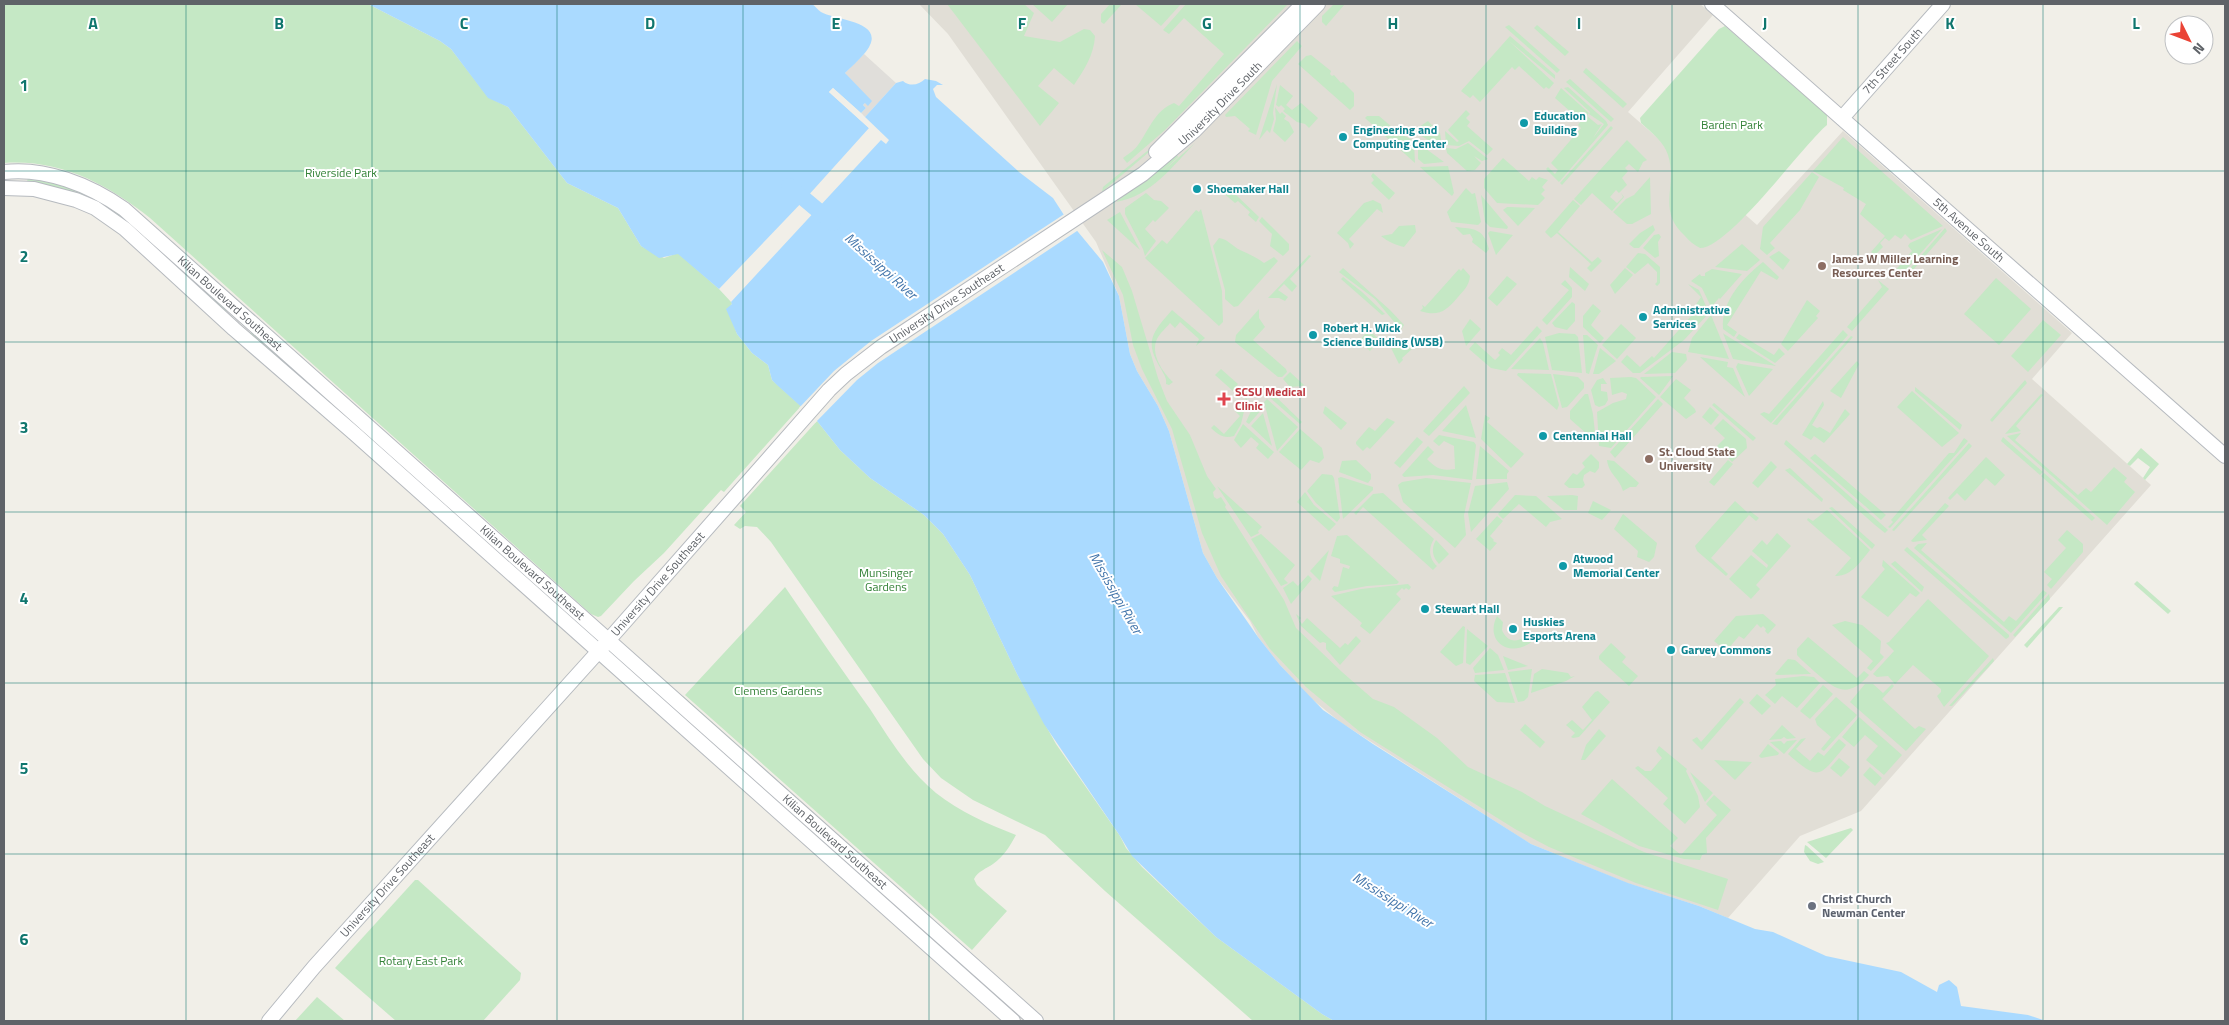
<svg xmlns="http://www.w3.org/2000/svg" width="2229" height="1025" viewBox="0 0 2229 1025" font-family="'Titillium Web',sans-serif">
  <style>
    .industrial { fill: #e0deda }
    .education { fill: #e1ded6 }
    .green { fill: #c5e8c5 }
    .water { fill: #aadaff }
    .pier { fill: #f1efe8 }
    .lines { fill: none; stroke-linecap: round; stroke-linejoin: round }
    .river { stroke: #aadaff; stroke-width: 16 }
    .secondary-casing { stroke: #b6babf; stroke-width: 16 }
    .secondary { stroke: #fff; stroke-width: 14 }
    .grid { fill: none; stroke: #0f766e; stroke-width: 1; stroke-opacity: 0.55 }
    .culture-dot { fill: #0f9aa8; stroke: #fff; stroke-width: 2 }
    .education-dot { fill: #8d6e63; stroke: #fff; stroke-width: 2 }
    .health-dot { fill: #e0444e; stroke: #fff; stroke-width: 2 }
    .worship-dot { fill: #6b7280; stroke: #fff; stroke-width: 2 }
    .labels { text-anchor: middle; stroke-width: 4; stroke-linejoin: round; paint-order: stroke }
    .street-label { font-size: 12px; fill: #5f6368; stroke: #fff }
    .culture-label { font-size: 12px; font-weight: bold; fill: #0d838f; stroke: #fff; text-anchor: start }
    .park-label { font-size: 12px; fill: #348238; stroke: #fff }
    .education-label { font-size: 12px; font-weight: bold; fill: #785e54; stroke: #fff; text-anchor: start }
    .health-label { font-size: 12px; font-weight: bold; fill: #be3a42; stroke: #fff; text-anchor: start }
    .worship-label { font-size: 12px; font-weight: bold; fill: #5b616d; stroke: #fff; text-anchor: start }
    .water-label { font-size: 14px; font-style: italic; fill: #4174aa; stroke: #fff }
    .grid-label { font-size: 16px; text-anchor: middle; font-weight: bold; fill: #0f766e; stroke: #fff; stroke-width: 4; stroke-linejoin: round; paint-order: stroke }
  </style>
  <rect width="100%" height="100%" fill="#f1efe8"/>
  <polygon class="industrial" points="864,54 896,83 865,117 861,113 866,108 863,105 865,103 845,73"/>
  <polygon class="education" points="919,4 1700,4 1713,15 1628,112 1757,225 1843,131 2072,333 2032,379 2151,485 1861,811 1800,836 1728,918 1699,906 1627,883 1531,844 1515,834 1340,722 1313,700 1280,665 1258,637 1250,621 1217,578 1203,553 1169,431 1158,406 1137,371 1130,354 1119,296 1096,242 948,34"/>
  <g class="green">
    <path d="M 4,4 L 368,4 L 440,41 L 451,49 L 488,97 L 508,107 L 567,183 L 618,208 L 641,246 L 664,258 L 678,253 L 719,289 L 732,303 L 729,312 L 737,334 L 752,353 L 768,365 L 772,380 L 801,406 L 724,492 L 721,490 L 664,553 L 634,581 L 601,616 L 598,617 L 591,614 L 150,218 C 107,184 60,159 4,163 Z"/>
    <path d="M 947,4 L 1024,4 L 1034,13 L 1024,36 L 1060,42 L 1084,29 L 1090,30 L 1095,36 C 1094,55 1084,70 1074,85 L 1054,68 L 1038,86 L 1059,103 L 1040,126 Z"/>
    <polygon points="1032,4 1068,4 1052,22"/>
    <polygon points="1110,4 1122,4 1104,24 1101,22 1101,14"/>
    <polygon points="1135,4 1181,4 1161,26"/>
    <path d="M 1186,4 L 1288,4 L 1165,130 L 1127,163 L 1123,158 C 1128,154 1135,150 1138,145 C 1149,130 1155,110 1174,103 L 1179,106 L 1224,54 L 1184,18 L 1169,34 L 1163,30 Z"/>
    <polygon points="1334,4 1345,4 1326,26 1322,22 1322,16"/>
    <polygon points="1509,25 1560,70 1557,73 1505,27"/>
    <polygon points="1537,25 1569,52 1565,56 1534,28"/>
    <path d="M 1725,26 L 1827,115 L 1827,125 C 1802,146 1729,248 1700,248 C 1694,245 1689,241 1685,236 C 1656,210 1678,186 1668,155 C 1664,142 1651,132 1641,123 L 1640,118 L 1719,29 Z"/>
    <polygon points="1510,36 1555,75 1555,79 1509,41 1554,83 1549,89 1546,87 1544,89 1519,66 1515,70 1512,67 1480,102 1473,95 1470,98 1461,91"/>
    <polygon points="1297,41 1302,46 1272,81 1256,135 1248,131 1250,129 1235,116 1226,117 1225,115"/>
    <polygon points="1311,55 1331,71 1330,74 1332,76 1334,75 1341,83 1343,82 1354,93 1354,106 1350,110 1298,64 1306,56"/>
    <polygon points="1586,68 1625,102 1627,104 1623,108 1583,72"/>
    <polygon points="1570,79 1614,119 1611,122 1566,82"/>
    <polygon points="1277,84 1273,113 1274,119 1270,133 1267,130 1259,140"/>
    <polygon points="1280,85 1293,96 1286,105 1292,110 1301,103 1318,118 1309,128 1305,124 1297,122 1283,111 1285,109 1281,105 1279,107 1276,105"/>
    <polygon points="1568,87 1606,121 1608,125 1559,182 1546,169 1548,167 1555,174 1558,170 1551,163 1581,128 1578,125 1581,121 1555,98 1561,88 1589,113 1587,116 1598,125 1602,124 1593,138 1604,124 1589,114 1590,112 1564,88"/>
    <polygon points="1275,107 1280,114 1282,112 1286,116 1284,119 1289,122 1294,132 1285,142 1273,131 1276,119"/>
    <polygon points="1466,110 1470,114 1466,118 1470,122 1467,126 1493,149 1487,155 1469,141 1459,146 1446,145 1445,131 1457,142 1459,141 1448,130"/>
    <polygon points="1367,116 1379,116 1399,133 1414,141 1415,163 1365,118"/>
    <polygon points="1428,121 1440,133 1442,145 1433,143 1410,129 1416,129"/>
    <polygon points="1611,126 1613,128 1562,185 1560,183"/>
    <polygon points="1843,137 1943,226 1911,240 1905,234 1901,239 1895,235 1889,241 1885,238 1880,243 1883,247 1875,255 1871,252 1885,236 1860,214 1866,204 1843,190 1844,188 1813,171"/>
    <polygon points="1162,139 1163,140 1102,192 1103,187"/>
    <polygon points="1627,140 1647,160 1643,162 1638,172 1629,164 1625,168 1628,171 1622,178 1627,185 1619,193 1616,190 1610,197 1617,203 1623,197 1621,193 1624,197 1612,211 1592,193 1581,205 1574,199"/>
    <path d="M 1195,143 C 1172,167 1151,196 1116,202 L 1177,155 L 1178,157 L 1161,173 Z"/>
    <polygon points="1418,143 1444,162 1424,164 1418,159"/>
    <polygon points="1468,143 1488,159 1482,161 1474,156 1481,163 1475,170 1467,171 1447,153 1446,148 1456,149"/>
    <polygon points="1503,158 1529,181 1532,177 1536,180 1539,177 1548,180 1542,187 1545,190 1541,194 1545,198 1538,205 1497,203 1484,188 1484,179"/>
    <polygon points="1448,166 1454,193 1452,196 1420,167"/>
    <polygon points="1812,172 1819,177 1800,210 1770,243 1775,248 1767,255 1760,249 1763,227"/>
    <polygon points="1373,173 1395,193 1389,200 1371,183 1374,180 1371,176"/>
    <polygon points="28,176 57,181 111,206 228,309 225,312 123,224 27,183"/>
    <polygon points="1650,177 1651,214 1632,224 1627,224 1613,212 1626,199 1634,195"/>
    <polygon points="1466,188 1472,194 1475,193 1481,222 1478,225 1451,222 1447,212"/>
    <polygon points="1222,189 1226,193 1236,195 1259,217 1256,222 1248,215 1250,212 1238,201 1235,203 1221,191"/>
    <polygon points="1146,193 1154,200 1161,201 1169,208 1155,222 1153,220 1145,229 1156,241 1145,256 1143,249 1125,214 1125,208"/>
    <polygon points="1481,195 1508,227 1507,229 1490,227 1485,222"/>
    <polygon points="1373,200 1381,204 1383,213 1377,209 1349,239 1354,244 1350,249 1348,243 1337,233 1364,203"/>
    <polygon points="1573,200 1580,206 1558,232 1592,262 1598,257 1602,261 1591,272 1587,268 1591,264 1557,233 1551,238 1545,232"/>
    <polygon points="1507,207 1511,207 1535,208 1518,226 1503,210"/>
    <polygon points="1201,209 1222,291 1223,322 1219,326 1145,258 1162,240 1167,244 1196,210 1199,212"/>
    <polygon points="1120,212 1140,250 1107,220"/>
    <polygon points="1262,217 1289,244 1289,250 1283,256 1270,246 1272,234 1259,221"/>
    <path d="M 1415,225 L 1416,232 L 1404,247 C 1396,245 1388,242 1381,236 L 1392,234 L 1399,226 Z"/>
    <polygon points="1653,225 1655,230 1639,248 1634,248 1629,244 1640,233"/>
    <path d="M 1455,227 C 1475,229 1483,228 1489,249 L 1486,253 L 1472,242 L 1473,239 L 1470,234 L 1463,235 Z"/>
    <polygon points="1945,228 1947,231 1906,278 1900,280"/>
    <polygon points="1942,229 1897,280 1887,271 1889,268 1894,272 1912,251 1908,246 1910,243"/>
    <polygon points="1490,231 1513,235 1496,255 1488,233"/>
    <polygon points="1659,234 1661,237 1658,242 1659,256 1655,258 1643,248 1654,235"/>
    <path d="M 1219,238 C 1228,239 1232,246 1240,250 C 1249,254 1256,257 1264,263 L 1274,257 L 1278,261 L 1238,306 L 1234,307 L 1225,299 L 1225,290 L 1213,246 Z"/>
    <polygon points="1742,244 1760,260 1747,271 1715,267"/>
    <polygon points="1102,250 1122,267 1132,291 1158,378 1167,401 1190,435 1207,476 1216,489 1213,492 1214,497 1217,499 1221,497 1226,505 1225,507 1284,600 1296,628 1342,672 1373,699 1394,707 1437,738 1468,767 1522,792 1545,806 1644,852 1728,879 1718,910 1636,883 1549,847 1515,829 1360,732 1306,687 1270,649 1221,576 1202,533 1172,429 1142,369 1133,345 1123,295"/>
    <polygon points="1779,251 1790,260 1783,270 1769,257"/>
    <polygon points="1638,253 1645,254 1660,267 1660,283 1657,286 1655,284 1657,282 1657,272 1648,263 1635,274 1626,267"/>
    <polygon points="1309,255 1311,256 1290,279 1297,286 1292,292 1284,284 1278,290 1288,297 1285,301 1279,298 1268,298"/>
    <path d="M 1763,262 L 1779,277 L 1777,280 L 1761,271 L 1727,325 L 1737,332 L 1734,337 L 1723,329 C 1721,301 1743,278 1763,262 Z"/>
    <polygon points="1570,267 1589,284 1585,291 1569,277"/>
    <polygon points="1343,268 1390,310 1404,325 1401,330 1375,299 1339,272"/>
    <path d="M 1463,268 L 1470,276 C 1469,286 1464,290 1458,297 C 1446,311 1439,317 1420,311 L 1423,308 L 1422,305 L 1425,307 L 1459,269 L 1461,271 Z"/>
    <polygon points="1625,268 1633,275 1615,294 1610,285"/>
    <polygon points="1712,269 1742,274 1720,299 1719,298 1713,305 1714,307 1712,309 1702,288 1691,281 1700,274 1701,276 1705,276 1705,273"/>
    <polygon points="1507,276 1517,284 1497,306 1488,298"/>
    <polygon points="1343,277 1362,292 1385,314 1382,315 1341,279"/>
    <polygon points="1996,278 2031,309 1999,345 1964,314"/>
    <polygon points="1565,280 1572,288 1572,297 1547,325 1542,320 1569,290 1561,284"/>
    <polygon points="1878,280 1889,289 1852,331 1847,327 1882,287"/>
    <polygon points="1688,284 1699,290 1709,313 1684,340 1640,373 1633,373 1621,362 1627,355 1640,367 1652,356 1654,358 1693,314 1691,312 1701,297"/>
    <polygon points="1807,300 1820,311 1816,316 1818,318 1788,351 1781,344"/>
    <polygon points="1572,302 1575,304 1575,321 1567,330 1555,327 1552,323"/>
    <polygon points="1593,304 1601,311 1591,325 1604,338 1600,343 1583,327 1583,316"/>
    <polygon points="1259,309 1259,318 1265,327 1253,340 1286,369 1287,372 1282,377 1278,377 1235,342 1236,335"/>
    <path d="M 1172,310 L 1205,338 L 1196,346 L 1199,339 L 1180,322 L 1175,328 L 1170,323 C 1166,328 1160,333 1157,339 C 1150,354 1163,373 1173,382 L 1169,385 L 1166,384 C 1167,378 1164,375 1161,369 C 1144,341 1152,333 1172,310 Z"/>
    <polygon points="1711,315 1727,354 1729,359 1688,352 1692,338"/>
    <polygon points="1470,319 1481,329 1466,346 1462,331"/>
    <polygon points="2043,320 2061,335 2028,372 2011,356"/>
    <polygon points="1621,324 1636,338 1617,359 1602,345"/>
    <polygon points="1537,326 1542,331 1506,371 1491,368 1469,349 1475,342 1495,360 1500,355 1498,353 1502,348 1511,355"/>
    <polygon points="1843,330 1848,335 1771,423 1760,414 1764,412 1769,414"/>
    <polygon points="253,331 350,417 349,421 249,334"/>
    <polygon points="1366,333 1369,335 1372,333 1380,340 1370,351 1359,341"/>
    <polygon points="1559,333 1575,334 1578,337 1582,373 1552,370 1545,337"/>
    <polygon points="1723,333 1724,334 1776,366 1733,359"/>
    <polygon points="1739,334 1774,355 1779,348 1785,354 1775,363 1736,338"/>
    <polygon points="1583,335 1587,335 1598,345 1589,374 1586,373"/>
    <polygon points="1851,336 1853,337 1777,425 1772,424"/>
    <polygon points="1540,338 1543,343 1549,370 1511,369"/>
    <polygon points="1392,341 1412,349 1402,358 1403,360 1399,364 1389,344"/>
    <polygon points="1600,348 1616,361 1599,374 1593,374"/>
    <polygon points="1672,352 1686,354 1687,360 1675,373 1644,374"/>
    <polygon points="1700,357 1728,362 1727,367 1733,368 1745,397"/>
    <polygon points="1857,361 1859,364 1841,398 1830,391"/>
    <polygon points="1738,363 1741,364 1773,369 1749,396 1736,367"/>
    <polygon points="1221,369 1238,384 1233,391 1215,375"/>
    <polygon points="1290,372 1304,385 1302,386 1290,387 1283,379"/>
    <polygon points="1518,373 1551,374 1559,405 1557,410 1517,375"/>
    <polygon points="1553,374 1578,377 1584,383 1584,388 1567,407 1562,408"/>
    <polygon points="1673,376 1659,395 1640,378 1641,377"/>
    <polygon points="1631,377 1636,378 1656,397 1611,448 1599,446 1597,412 1613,403 1626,399 1627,394 1622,392 1612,395 1610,378"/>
    <polygon points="1603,378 1607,384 1601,384 1601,391 1607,392 1608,400 1605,405 1599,407 1595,405 1591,390 1597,380"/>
    <polygon points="1676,379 1691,390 1684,398 1695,409 1696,412 1686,419 1660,397"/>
    <polygon points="2025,380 2027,383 1992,422 1990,420"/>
    <polygon points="1464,386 1470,393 1429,436 1423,431"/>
    <polygon points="1915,387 1962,425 1960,430 1915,391"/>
    <path d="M 1240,390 L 1247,399 L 1241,424 L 1234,436 C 1223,439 1219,435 1211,428 L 1214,425 L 1224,434 L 1240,416 L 1235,411 L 1246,399 L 1239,392 Z"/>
    <polygon points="1912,391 1959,433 1942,447 1897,407"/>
    <polygon points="1272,393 1302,422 1300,424 1269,397"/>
    <polygon points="1585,394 1588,394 1593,414 1596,442 1570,419 1570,411"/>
    <polygon points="2041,394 2043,395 2016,426 2021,431 2005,434"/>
    <polygon points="1267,399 1298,427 1277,451 1264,402"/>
    <polygon points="1658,399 1663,404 1615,458 1610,452"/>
    <polygon points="1823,401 1824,405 1812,425 1817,428 1820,427 1830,433 1845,409 1850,414 1824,443 1814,436 1811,440 1802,435"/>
    <polygon points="1255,402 1259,404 1262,402 1263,408 1249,424 1246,422"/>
    <polygon points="1714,403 1756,438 1753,441 1712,405"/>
    <polygon points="1466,405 1476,438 1442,431"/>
    <polygon points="1325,406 1347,423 1341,430 1323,413"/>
    <polygon points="1710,407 1719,415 1711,425 1702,417"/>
    <polygon points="1263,413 1272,446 1251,426"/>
    <polygon points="1485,415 1490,418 1487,422 1524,454 1511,468 1481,439"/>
    <polygon points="1387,418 1395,422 1370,449 1367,447 1363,451 1356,444 1356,442 1369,427 1375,431"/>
    <polygon points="1723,419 1746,439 1747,448 1732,462 1717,446 1725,438 1714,428"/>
    <polygon points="817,421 840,450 870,478 924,515 943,534 970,575 1017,674 1056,744 1120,836 1126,848 1142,867 1216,937 1322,1014 1334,1021 1253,1021 1105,891 1045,835 973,800 941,778 923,759 771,542 757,527 745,526 740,529 734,525 746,512 740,506"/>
    <polygon points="1243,424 1274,452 1268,459 1256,448 1259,444 1251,437 1241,448 1234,440"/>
    <polygon points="1300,429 1322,448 1324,458 1319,463 1310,460 1301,470 1279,452"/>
    <polygon points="2021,433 2015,440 2078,495 2086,488 2091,492 2114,467 2127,478 2124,482 2135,492 2107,525 2007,436"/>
    <path d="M 1439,435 L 1474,442 L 1476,445 L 1472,480 L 1433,475 L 1404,477 L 1402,475 L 1428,446 L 1434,452 L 1427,459 C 1437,469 1441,471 1455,469 L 1454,446 L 1444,441 L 1439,446 L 1433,441 Z"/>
    <polygon points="1417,437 1423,442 1400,468 1394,463"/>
    <polygon points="2003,437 2043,472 2040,475 2001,441"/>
    <polygon points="1964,438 1968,441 1890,528 1888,527 1893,522 1891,520 1949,453 1954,453"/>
    <polygon points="1786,440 1888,530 1885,533 1875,525 1784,444"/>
    <polygon points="1969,443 1972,446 1894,531 1892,530"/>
    <polygon points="1480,446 1509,471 1507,474 1507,479 1476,479"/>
    <polygon points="2141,448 2159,464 2145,480 2143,478 2150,467 2138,458 2130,466 2127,464"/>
    <polygon points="1591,454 1599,462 1599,468 1595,473 1590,471 1584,475 1583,480 1585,485 1582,488 1569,488 1564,484 1573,473 1577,475 1585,467 1582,463"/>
    <polygon points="1815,454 1886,515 1881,520 1810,458"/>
    <polygon points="1986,457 2005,475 1995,486 1986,478 1965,501 1957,493 1950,500 1948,498"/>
    <polygon points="1356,460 1371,474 1371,479 1368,483 1339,472 1342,461"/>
    <path d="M 1607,460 L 1614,461 L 1639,483 L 1636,487 L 1630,487 L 1623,491 C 1619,477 1609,475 1607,460 Z"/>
    <polygon points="1728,460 1733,464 1714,486 1709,482"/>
    <polygon points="1771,461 1777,467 1758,488 1752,483"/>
    <polygon points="1790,468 1823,499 1822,502 1785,470"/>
    <polygon points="2044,473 2095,518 2092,521 2041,476"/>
    <polygon points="1322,474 1332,475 1334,478 1340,518 1337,522 1316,503 1307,491"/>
    <polygon points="1341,477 1373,487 1373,490 1343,519 1338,478"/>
    <polygon points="1426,478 1471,483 1464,515 1466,535 1455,548 1403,502 1398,485 1402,482"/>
    <polygon points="1507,482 1509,489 1471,532 1468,513 1475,486"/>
    <polygon points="1217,486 1262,527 1258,531 1259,533 1251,537"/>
    <polygon points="1305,492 1314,505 1336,524 1329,531 1297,502"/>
    <path d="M 1383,493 L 1434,539 C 1428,548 1429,559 1437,566 L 1433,570 L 1363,507 L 1356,515 L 1354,513 L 1373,494 Z"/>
    <polygon points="1515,495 1536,496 1562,519 1550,522 1546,527 1519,504 1503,519 1498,514"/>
    <polygon points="1572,495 1578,496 1577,510 1564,510 1547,496"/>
    <polygon points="1593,501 1611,510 1602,520 1588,513"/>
    <polygon points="1735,501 1748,513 1750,511 1759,518 1756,521 1749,515 1711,558 1728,574 1726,576 1697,551 1695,546"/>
    <polygon points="1945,503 1949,506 1922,535 1927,540 1913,542 1911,541"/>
    <polygon points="1832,507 1875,545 1872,549 1829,508"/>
    <path d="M 1827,510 L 1870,550 C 1861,561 1851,577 1835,576 L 1851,558 L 1807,520 L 1808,518 L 1813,521 Z"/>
    <polygon points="1623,514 1657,543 1654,557 1649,562 1637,557 1638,551 1614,529"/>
    <polygon points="1497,516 1503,521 1490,536 1494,540 1493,541 1497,543 1490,551 1476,539"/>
    <polygon points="2067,530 2083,544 2083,552 2051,589 2047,585 2052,579 2044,572 2066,548 2058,540"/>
    <polygon points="1777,533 1791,546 1756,585 1760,589 1751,599 1729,579 1751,555 1767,568 1768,565 1752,551 1762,540 1767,545"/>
    <polygon points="1261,534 1295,565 1284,579 1288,583 1281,586 1251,539"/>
    <polygon points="1347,535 1399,582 1397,584 1367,586 1335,592 1332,589 1334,586 1338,587 1343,567 1349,569 1350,566 1340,563 1340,559 1331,556 1337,536"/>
    <path d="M 1436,540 L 1449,554 L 1439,564 C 1432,557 1431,548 1436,540 Z"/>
    <polygon points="1927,543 1921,550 2004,622 2009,616 2016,621 2043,590 2047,593 2011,633 1914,548 1918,544"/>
    <polygon points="1907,547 2009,635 2009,637 2006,639 1904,550"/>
    <polygon points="1329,550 1320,581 1310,571"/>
    <polygon points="1883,560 1920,593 1916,597 1910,593 1888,617 1861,597 1885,569 1882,566"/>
    <polygon points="1895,561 1924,587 1922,592 1891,564"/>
    <polygon points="1308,575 1312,579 1291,604 1283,588 1293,581 1298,586"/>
    <polygon points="2137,581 2171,611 2168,614 2134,584"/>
    <polygon points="1408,584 1411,587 1409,590 1406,588 1404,590 1402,588 1396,594 1401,599 1370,634 1360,626 1362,623 1331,596 1361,589"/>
    <path d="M 785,587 C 813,628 841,669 870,709 C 889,738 908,770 936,793 C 960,812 988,824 1016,835 C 1010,846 1004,856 993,864 C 986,869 978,871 974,879 L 977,885 L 1007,911 L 972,950 L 685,695 Z"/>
    <polygon points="2049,594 2050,599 2015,637 2013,635"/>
    <polygon points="1928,599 1989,656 1944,707 1937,696 1941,692 1941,689 1913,665 1895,684 1888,676 1877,677 1873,674 1894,651 1886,643 1889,642"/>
    <polygon points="2059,607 2063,607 2027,648 2024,645"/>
    <polygon points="1296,614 1301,618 1299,620 1302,624 1307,618 1340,648 1345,643 1348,645 1356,636 1361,641 1340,665 1326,649 1326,643 1323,642 1320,643 1301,626"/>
    <polygon points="1763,614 1776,625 1768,634 1765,631 1766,629 1763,626 1761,628 1757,624 1744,639 1739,636 1728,649 1732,653 1731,655 1714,641 1736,616"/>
    <path d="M 1497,616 L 1503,622 L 1502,630 C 1506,640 1514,643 1523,638 L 1528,642 L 1534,635 L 1537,637 C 1515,661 1483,644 1497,616 Z"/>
    <polygon points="1845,621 1862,625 1881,641 1880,653 1884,657 1871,671 1867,668 1873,661 1832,625"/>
    <polygon points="1463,626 1465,627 1463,663 1456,666 1440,652"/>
    <polygon points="1467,629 1488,646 1470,665 1466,663"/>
    <path d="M 1808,637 L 1857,678 L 1864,671 L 1869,675 C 1847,700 1835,689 1815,672 C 1809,666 1802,661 1797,655 L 1797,649 Z"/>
    <polygon points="1611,643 1626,657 1622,662 1638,676 1629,686 1599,659 1599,656"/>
    <polygon points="1490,648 1498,655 1504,670 1475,673 1473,668"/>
    <polygon points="1503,656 1528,666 1508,670"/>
    <polygon points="1993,658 1994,661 1952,706 1949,706"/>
    <polygon points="1788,659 1795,660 1811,674 1777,675 1775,674"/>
    <polygon points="1532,669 1528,697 1524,701 1518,702 1508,672"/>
    <polygon points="1542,669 1568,673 1571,677 1575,676 1566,681 1531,693 1534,674"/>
    <polygon points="1505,673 1515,703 1497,702 1474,681 1475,675"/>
    <polygon points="1803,676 1814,677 1820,683 1797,708 1782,696 1775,704 1765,695 1776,685 1775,679"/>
    <polygon points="1865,684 1873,684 1883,693 1892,684 1894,686 1882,699 1915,729 1919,726 1926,729 1906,751 1850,702"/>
    <polygon points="1823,685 1833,694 1810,719 1800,711"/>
    <polygon points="1598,691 1610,702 1579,737 1573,738 1571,737 1575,733 1566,725 1572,720 1583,730 1592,720 1582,707 1595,692"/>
    <polygon points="1757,694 1771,706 1762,715 1749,703"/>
    <polygon points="683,696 854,849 853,850 681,698"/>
    <polygon points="1836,697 1857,715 1824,751 1821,749 1831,737 1817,725 1815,719"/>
    <polygon points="1740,698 1744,702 1702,750 1692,740 1697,737 1701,742"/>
    <polygon points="1859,717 1902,755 1884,775 1866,760 1878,746 1865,735 1854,747 1842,737"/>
    <polygon points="1525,724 1545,742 1540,748 1520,730"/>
    <polygon points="1782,725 1796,738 1787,739 1784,737 1781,739 1769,740"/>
    <polygon points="1599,729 1606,736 1585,760 1581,760 1586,745"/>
    <path d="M 1806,738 L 1796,749 L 1810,761 L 1818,752 L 1824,756 L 1839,739 L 1846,745 C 1819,776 1821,783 1788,754 L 1801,739 Z"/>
    <polygon points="1797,740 1784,754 1770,742 1781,741 1784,744 1787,741"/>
    <polygon points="1768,744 1779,753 1778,755 1761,758 1759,756"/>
    <polygon points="1659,746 1687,769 1686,771 1698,796 1700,807 1685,824 1663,804 1668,798 1635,768 1638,766 1645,771 1651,771 1662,758 1656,751"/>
    <polygon points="1839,758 1850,767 1841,777 1830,768"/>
    <polygon points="1714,760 1752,762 1735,780"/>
    <polygon points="740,765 837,853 835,856 737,766"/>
    <polygon points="1870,767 1882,778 1875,786 1863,775"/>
    <polygon points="1690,772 1713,793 1705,802"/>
    <polygon points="1612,779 1678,838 1670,846 1681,855 1717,815 1706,804 1714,795 1731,810 1706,838 1707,853 1702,855 1700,860 1684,859 1639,846 1581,814"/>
    <polygon points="1851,828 1853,830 1826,858 1807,842"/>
    <polygon points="1805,845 1807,846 1824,862 1818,864 1810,861 1804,852"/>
    <polygon points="858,871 956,957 954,961 855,874"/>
    <polygon points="415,880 418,880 521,973 520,980 483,1021 396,1021 335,968"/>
    <polygon points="317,997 345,1021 295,1021"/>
  </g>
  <g class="water">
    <path d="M 368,4 L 812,4 C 815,6 818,10 821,12 C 836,21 892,21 864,54 C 858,61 851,67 845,73 L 872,101 L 868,106 L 865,103 L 863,105 L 866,108 L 861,113 L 833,88 L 829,92 L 869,128 L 806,198 L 719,289 L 678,254 L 659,258 L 641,246 L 618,208 L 567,183 L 508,107 L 488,98 L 451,49 L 440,41 Z"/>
    <path d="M 925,79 L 936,81 L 943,85 L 937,85 L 933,89 L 936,97 L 1019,172 L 1053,198 L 1064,215 L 1103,262 L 1119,296 L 1130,354 L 1137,371 L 1158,406 L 1169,431 L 1203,553 L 1217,578 L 1258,637 L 1280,665 L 1323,710 L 1373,744 L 1531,844 L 1628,883 L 1699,906 L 1755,929 L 1773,932 L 1826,956 L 1901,972 L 1937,992 L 1939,985 L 1949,980 L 1957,987 L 1961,1006 L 2028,1015 L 2046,1021 L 1334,1021 L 1322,1014 L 1216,937 L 1132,856 L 1120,836 L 1044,724 L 1017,674 L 970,575 L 943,534 L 924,515 L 870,478 L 840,450 L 817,421 L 777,385 L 772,380 L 768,365 L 752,353 L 737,334 L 726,309 L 732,304 L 731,302 L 881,140 L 886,144 L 889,140 L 865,117 L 896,83 L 903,81 C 910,87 919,85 925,79 Z"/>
  </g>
  <g class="pier">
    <polygon points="833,88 863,115 860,115 832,92 871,127 871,130 829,92"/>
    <polygon points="1066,213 1080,229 878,363 857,380 815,423 799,408 834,371 871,341"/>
  </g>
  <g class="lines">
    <polyline class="river" points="789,186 833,223"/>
    <g class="secondary-casing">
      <g id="secondary">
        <path id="s1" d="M 1712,4 L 2225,456"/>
        <path id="s2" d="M 1842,118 L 1943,4"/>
        <polyline points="1156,152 1303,4"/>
        <path id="s3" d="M 4,172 C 45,167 90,185 124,209 L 1036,1021"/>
        <polyline points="4,188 34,189 76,200 95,208 125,229 234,329 355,434 1013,1021"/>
        <path id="s4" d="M 269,1021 L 314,967 L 598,652 L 829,390 L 846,374 L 881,347 L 1143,174 L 1194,131 L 1318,4"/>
      </g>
    </g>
    <use href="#secondary" class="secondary"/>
  </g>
  <path class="grid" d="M 186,4 L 186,1021M 372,4 L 372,1021M 557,4 L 557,1021M 743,4 L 743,1021M 929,4 L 929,1021M 1114,4 L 1114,1021M 1300,4 L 1300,1021M 1486,4 L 1486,1021M 1672,4 L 1672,1021M 1858,4 L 1858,1021M 2043,4 L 2043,1021M 4,171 L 2225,171M 4,342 L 2225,342M 4,512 L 2225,512M 4,683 L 2225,683M 4,854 L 2225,854"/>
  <g class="culture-dot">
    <circle cx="1524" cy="123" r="5"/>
    <circle cx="1343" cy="137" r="5"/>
    <circle cx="1197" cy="189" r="5"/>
    <circle cx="1643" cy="317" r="5"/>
    <circle cx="1313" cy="335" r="5"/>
    <circle cx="1543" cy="436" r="5"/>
    <circle cx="1563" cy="566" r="5"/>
    <circle cx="1425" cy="609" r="5"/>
    <circle cx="1513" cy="629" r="5"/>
    <circle cx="1671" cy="650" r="5"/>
  </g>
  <g class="education-dot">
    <circle cx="1822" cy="266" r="5"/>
    <circle cx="1649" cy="459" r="5"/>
  </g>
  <path class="health-dot" d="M1221.5 391.5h5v5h5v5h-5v5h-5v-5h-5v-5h5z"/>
  <circle class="worship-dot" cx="1812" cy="906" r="5"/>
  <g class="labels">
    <g class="street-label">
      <text dy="4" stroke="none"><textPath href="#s2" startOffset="76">7th Street South</textPath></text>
      <text dy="4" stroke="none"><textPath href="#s4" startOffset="1330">University Drive South</textPath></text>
      <text dy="4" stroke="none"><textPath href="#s1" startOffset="342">5th Avenue South</textPath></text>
      <text dy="4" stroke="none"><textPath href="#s3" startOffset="270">Kilian Boulevard Southeast</textPath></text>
      <text dy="4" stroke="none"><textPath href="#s4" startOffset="990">University Drive Southeast</textPath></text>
      <text dy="4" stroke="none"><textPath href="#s3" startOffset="675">Kilian Boulevard Southeast</textPath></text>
      <text dy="4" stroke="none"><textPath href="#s4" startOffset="585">University Drive Southeast</textPath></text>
      <text dy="4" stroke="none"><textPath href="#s3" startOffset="1080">Kilian Boulevard Southeast</textPath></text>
      <text dy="4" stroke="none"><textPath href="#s4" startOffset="180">University Drive Southeast</textPath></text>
    </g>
    <g class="culture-label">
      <text x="1534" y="120">Education<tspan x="1534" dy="14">Building</tspan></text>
      <text x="1353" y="134">Engineering and<tspan x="1353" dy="14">Computing Center</tspan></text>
      <text x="1207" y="193">Shoemaker Hall</text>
      <text x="1653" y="314">Administrative<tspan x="1653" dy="14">Services</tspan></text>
      <text x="1323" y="332">Robert H. Wick<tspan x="1323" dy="14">Science Building (WSB)</tspan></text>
      <text x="1553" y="440">Centennial Hall</text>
      <text x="1573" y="563">Atwood<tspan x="1573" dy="14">Memorial Center</tspan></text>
      <text x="1435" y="613">Stewart Hall</text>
      <text x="1523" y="626">Huskies<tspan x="1523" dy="14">Esports Arena</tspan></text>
      <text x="1681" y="654">Garvey Commons</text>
    </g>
    <g class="park-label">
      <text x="1732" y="129">Barden Park</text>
      <text x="341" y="177">Riverside Park</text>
      <text x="886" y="577">Munsinger<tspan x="886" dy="14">Gardens</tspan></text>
      <text x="778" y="695">Clemens Gardens</text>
      <text x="421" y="965">Rotary East Park</text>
    </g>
    <g class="education-label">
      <text x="1832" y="263">James W Miller Learning<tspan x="1832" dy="14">Resources Center</tspan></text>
      <text x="1659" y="456">St. Cloud State<tspan x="1659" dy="14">University</tspan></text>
    </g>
    <g class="health-label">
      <text x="1235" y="396">SCSU Medical<tspan x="1235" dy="14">Clinic</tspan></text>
    </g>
    <g class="worship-label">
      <text x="1822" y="903">Christ Church<tspan x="1822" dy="14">Newman Center</tspan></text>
    </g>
    <g class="water-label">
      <text transform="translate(881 266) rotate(42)" y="5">Mississippi River</text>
      <text transform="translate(1116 593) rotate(60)" y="5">Mississippi River</text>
      <text transform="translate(1393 900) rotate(32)" y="5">Mississippi River</text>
    </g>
  </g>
  <g class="grid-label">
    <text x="93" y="29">A</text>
    <text x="279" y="29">B</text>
    <text x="464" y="29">C</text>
    <text x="650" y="29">D</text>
    <text x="836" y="29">E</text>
    <text x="1022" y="29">F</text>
    <text x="1207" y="29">G</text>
    <text x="1393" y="29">H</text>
    <text x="1579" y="29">I</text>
    <text x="1765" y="29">J</text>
    <text x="1950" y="29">K</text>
    <text x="2136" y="29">L</text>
    <text x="24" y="91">1</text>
    <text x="24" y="262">2</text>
    <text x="24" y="433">3</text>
    <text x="24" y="604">4</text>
    <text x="24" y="774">5</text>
    <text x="24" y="945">6</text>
  </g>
  <rect width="2229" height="1025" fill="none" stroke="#5f6368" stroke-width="10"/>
  <g transform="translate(2189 40) rotate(132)"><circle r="24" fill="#ffffff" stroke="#bfc1c3"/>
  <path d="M0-4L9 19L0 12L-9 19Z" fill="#ea4335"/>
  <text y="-8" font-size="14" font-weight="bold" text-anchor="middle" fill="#5f6368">N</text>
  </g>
</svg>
